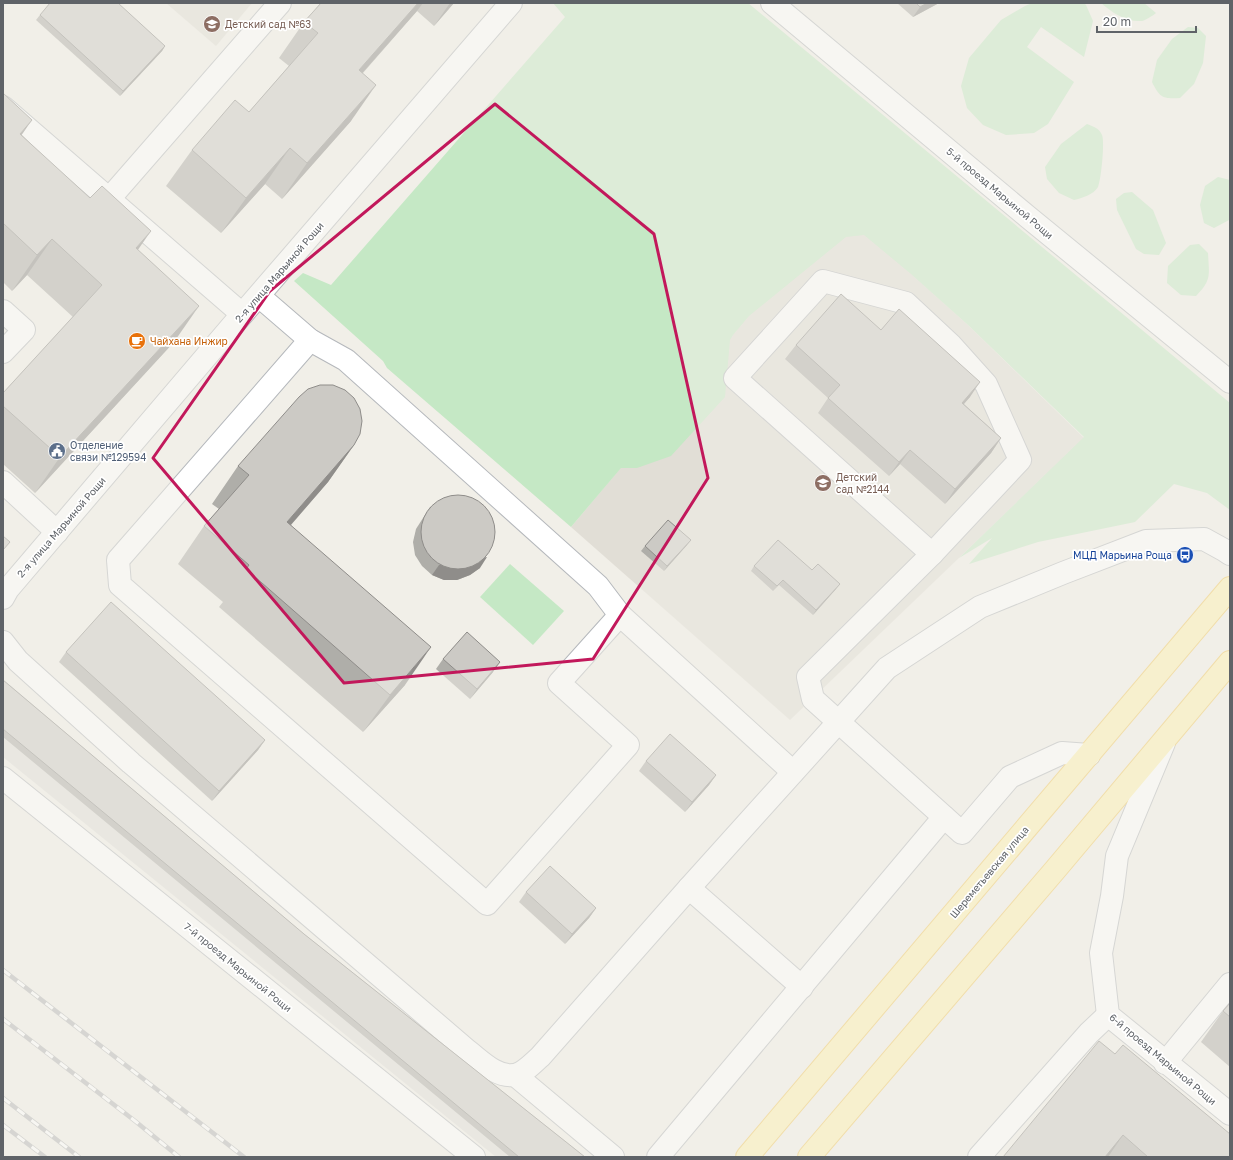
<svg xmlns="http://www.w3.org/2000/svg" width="1233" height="1160" viewBox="0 0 1233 1160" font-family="'Golos Text',sans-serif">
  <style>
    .industrial { fill: #e0deda }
    .education { fill: #e1ded6 }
    .green { fill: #c5e8c5 }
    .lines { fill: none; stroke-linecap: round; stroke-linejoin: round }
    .minor-casing { stroke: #b5b8bc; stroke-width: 24 }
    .major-casing { stroke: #f2c960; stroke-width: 24 }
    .minor { stroke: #fff; stroke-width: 22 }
    .major { stroke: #fff2af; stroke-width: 22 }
    .rail-casing { stroke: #b6b7b8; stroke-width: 4.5 }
    .rail { stroke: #fff; stroke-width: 3; stroke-dasharray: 9; stroke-linecap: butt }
    .wall { fill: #afaea9 }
    .shaded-wall { fill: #8f8d8a }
    .building { fill: #cccac5; stroke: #8f8d8a }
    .marked { fill: none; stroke: #c2185b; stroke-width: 3; stroke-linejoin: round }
    .labels { text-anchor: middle; stroke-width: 3.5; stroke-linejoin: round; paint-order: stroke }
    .education-label { font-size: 10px; fill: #785e54; stroke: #fff; text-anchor: start }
    .street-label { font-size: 10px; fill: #5f6368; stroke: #fff }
    .food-label { font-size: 10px; fill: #c56008; stroke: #fff; text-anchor: start }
    .service-label { font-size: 10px; fill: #4e5e75; stroke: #fff; text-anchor: start }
    .transit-label { font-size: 10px; fill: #164399; stroke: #fff; text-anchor: end }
  </style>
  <rect width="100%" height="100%" fill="#f1efe8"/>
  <polygon class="industrial" points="3,679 200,848 296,929 578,1157 496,1157 3,757"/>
  <g class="education">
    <polygon points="166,3 252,3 216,46"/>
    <polygon points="839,208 968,325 1084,438 790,720 571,527"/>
  </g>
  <g class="green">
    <polygon points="553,3 748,3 1230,403 1230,510 1207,493 1174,484 1135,522 1038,542 969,564 992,538 959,558 1084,437 968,325 911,274 864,235 846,237 749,316 733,335 730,340 725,397 671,456 637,468 621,468 571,527 387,368 383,361 294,281 303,273 331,285 565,17"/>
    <polygon points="1032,3 1084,3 1086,5 1093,21 1084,57 1041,27 1027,47 1074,82 1048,124 1034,133 1006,135 983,125 967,108 961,86 969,58 1001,20 1025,6"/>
    <path d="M 1101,3 L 1144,3 L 1156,13 C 1152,16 1146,20 1142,21 C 1125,22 1113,13 1101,3 Z"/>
    <path d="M 1188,27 L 1198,28 L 1206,36 L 1203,63 L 1194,84 L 1180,98 C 1163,99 1160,98 1152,82 L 1157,60 L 1172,39 Z"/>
    <path d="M 1087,124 C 1094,127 1099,128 1102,135 C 1105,142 1101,180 1098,187 C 1093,195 1082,198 1074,200 L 1059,193 L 1047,179 L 1045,167 L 1061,144 Z"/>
    <polygon points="1218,177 1230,180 1230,218 1229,220 1214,228 1204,223 1200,205 1205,186"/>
    <polygon points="1132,192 1153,210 1166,243 1159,255 1144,254 1136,249 1117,210 1116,199 1124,193"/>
    <path d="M 1199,244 L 1208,253 C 1209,275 1212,280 1196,296 L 1181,295 L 1167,283 L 1168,266 L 1190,245 Z"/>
    <polygon points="510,564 564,611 533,645 480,597"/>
  </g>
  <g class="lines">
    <g class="minor-casing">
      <g id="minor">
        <polyline points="772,3 1028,217 1230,382"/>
        <polyline points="3,107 242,314"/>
        <polyline points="109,199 280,3"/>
        <polygon points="823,281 906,303 951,345 986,384 1020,460 932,554 735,378"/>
        <polyline points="259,296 310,340 346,360 598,586 620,615 793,772"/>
        <polyline points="3,311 24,330 3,352"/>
        <polyline points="310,340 118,560 120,585 487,904 628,745 559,683 620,615"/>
        <polyline points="3,482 57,532"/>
        <polyline points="932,554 808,677 813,699 962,833 1010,777 1062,753 1089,755"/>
        <polyline points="3,598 8,589 233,325 511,3"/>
        <path d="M 3,642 L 18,661 L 131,763 L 468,1051 C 481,1061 497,1078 515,1075 C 524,1073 533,1063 540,1057 L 689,888 L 887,668 L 980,607 L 1063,573 L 1146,541 L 1204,539 L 1224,550 L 1230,554"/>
        <polyline points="1164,743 1117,856 1112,896 1101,953 1108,1015 1230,1114"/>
        <polyline points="3,778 474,1157"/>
        <polyline points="689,888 802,987"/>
        <polyline points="1165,1063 1230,984"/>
        <polyline points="515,1075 613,1157"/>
        <polyline points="658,1157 944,817"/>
        <polyline points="979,1157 1089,1033 1108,1015"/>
      </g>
    </g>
    <g class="major-casing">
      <g id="major">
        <polyline points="747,1157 1230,588"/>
        <polyline points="809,1157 1055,870 1230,662"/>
      </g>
    </g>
    <use href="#minor" class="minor"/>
    <use href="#major" class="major"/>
    <g class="rail-casing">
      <g id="rail">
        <polyline points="3,970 244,1157"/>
        <polyline points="3,1019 135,1121 179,1157"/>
        <polyline points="3,1098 79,1157"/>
        <polyline points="3,1125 45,1157"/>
      </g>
    </g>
    <use href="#rail" class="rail"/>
  </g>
  <g class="wall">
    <polygon points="321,3 454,3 434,26 417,11 363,73 351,121 282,199 265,184 221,233 166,186 192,150 249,112 289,66 279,58 304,22"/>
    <polygon points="897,3 939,3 913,17"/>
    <polygon points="40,15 165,46 162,51 120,96 36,20"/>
    <polygon points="3,93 22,135 138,250 174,342 35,493 3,464 3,393 73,317 27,275 12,291 3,282"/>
    <polygon points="881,330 970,397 964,404 1001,438 991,453 945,504 900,464 889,476 818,413 828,398 785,359 796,345"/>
    <polygon points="354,445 328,482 291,525 405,685 363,732 219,607 223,602 178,564 204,526 219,509 212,504 238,466"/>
    <polygon points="430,507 480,568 470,575 457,580 444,580 432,575 422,566 415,555 413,542 416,529"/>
    <polygon points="687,545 664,571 641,551 645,546"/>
    <polygon points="754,566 812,570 836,589 813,615 779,585 773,591 751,571"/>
    <polygon points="66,652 265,740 258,750 212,801 59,662"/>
    <polygon points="443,659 493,672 470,699 436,669"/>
    <polygon points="3,680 304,934 585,1157 510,1157 3,737"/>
    <polygon points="646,761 716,775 709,785 685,812 639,771"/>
    <polygon points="526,892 596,908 589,918 565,944 519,902"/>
    <polygon points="1230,1003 1230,1067 1201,1042 1223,1011"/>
    <polygon points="1115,1054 1230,1157 1003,1157"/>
  </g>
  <g class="shaded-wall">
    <polygon points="418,3 423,3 417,11 334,105 359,70"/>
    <polygon points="450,3 454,3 434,26"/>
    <polygon points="927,3 939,3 913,17 920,7"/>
    <polygon points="165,46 162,51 120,96 123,91"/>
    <polygon points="376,85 351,121 282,199 307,163"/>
    <polygon points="32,120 7,156 20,134"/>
    <polygon points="290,148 265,184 221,233 246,198"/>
    <polygon points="151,231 126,267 136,248"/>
    <polygon points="52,239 27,275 12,291 37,255"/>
    <polygon points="199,306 174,342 35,493 60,457"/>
    <polygon points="980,382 970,397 952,417 962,403"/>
    <polygon points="1001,438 991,453 945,504 955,489"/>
    <polygon points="354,445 328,482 261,559 287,522"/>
    <polygon points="910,450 900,464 889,476 899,462"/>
    <polygon points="691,540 687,545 664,571 667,566"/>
    <polygon points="487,557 480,568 470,575 457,580 444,580 432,575 439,565"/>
    <polygon points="840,584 836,589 813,615 816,610"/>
    <polygon points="431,647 405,685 363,732 390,695"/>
    <polygon points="500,662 493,672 470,699 477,689"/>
    <polygon points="265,740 258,750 212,801 219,791"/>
    <polygon points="716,775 709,785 685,812 692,802"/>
    <polygon points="596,908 589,918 565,944 572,934"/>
    <polygon points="1123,1135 1108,1157 1105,1157"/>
  </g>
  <g class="building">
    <polygon points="50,3 118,3 165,46 123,91 40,15"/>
    <polygon points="321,3 418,3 359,70 376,85 307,163 290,148 246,198 192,150 235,100 249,112 318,33 304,22"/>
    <polygon points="916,3 927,3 920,7"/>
    <polygon points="3,93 32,120 20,134 90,198 102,186 151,231 136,248 199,306 60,457 3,406 3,393 102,285 52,239 37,255 3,223"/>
    <polygon points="841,294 881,330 899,309 980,382 962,403 1001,438 955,489 910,450 899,462 828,398 840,385 796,345"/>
    <polygon points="320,385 333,385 345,390 354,398 360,409 362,421 360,434 354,445 287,522 431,647 390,695 246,569 249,565 204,526 249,475 238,466 299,397 308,389"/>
    <circle cx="458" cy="532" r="37"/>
    <polygon points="668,520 691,540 667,566 645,546"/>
    <polygon points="3,536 10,542 3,550"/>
    <polygon points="778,540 812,570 818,564 840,584 816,610 783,580 777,586 754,566"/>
    <polygon points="111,602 265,740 219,791 66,652"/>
    <polygon points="467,632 500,662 477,689 443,659"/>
    <polygon points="3,680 304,934 585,1157 519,1157 3,729"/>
    <polygon points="670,734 716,775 692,802 646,761"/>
    <polygon points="550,866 596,908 572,934 526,892"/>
    <polygon points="1230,1003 1230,1017 1223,1011"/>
    <polygon points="1099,1041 1115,1054 1123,1045 1230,1134 1230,1157 1148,1157 1123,1135 1105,1157 1003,1157"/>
  </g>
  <path d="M0 0H1233V1160H0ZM 495,104 L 654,234 L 708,478 L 593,659 L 344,683 L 153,458 L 270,291 Z" fill="#f1efe8" fill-opacity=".55" fill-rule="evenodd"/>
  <path class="marked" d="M 495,104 L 654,234 L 708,478 L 593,659 L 344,683 L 153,458 L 270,291 Z"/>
  <defs>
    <g id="school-disc" transform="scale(0.9)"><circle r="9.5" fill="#8d6e63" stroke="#fff"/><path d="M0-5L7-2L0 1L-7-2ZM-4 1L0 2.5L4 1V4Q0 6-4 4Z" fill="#fff"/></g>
    <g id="cafe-disc" transform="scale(0.9)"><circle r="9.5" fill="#e8710a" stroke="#fff"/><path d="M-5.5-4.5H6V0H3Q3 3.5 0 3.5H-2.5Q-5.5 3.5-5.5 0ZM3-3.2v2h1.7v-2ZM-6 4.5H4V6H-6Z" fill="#fff"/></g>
    <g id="civic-disc" transform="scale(0.9)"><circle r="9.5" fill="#5c6f8a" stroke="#fff"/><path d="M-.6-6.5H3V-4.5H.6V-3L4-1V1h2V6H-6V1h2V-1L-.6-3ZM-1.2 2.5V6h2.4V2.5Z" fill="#fff"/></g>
    <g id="bus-disc" transform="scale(0.9)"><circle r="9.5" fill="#1a4fb4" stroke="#fff"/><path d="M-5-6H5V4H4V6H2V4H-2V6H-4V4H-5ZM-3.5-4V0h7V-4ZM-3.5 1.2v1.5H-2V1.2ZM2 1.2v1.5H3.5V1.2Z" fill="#fff"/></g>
  </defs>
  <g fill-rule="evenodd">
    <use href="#school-disc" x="212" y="24"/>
    <use href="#cafe-disc" x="137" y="341"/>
    <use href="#civic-disc" x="57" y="451"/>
    <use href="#school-disc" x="823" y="483"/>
    <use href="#bus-disc" x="1185" y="555"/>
  </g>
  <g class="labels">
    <g class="education-label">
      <text x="225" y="28">Детский сад №63</text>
      <text x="836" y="481">Детский<tspan x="836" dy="12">сад №2144</tspan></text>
    </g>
    <g class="street-label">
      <text transform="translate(1000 193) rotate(40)" y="4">5-й проезд Марьиной Рощи</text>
      <text transform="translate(279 272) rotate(-49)" y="4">2-я улица Марьиной Рощи</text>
      <text transform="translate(61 527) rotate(-49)" y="4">2-я улица Марьиной Рощи</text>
      <text transform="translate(989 872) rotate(-50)" y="4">Шереметьевская улица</text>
      <text transform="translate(238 967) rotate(39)" y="4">7-й проезд Марьиной Рощи</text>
      <text transform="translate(1163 1059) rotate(40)" y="4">6-й проезд Марьиной Рощи</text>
    </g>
    <g class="food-label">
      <text x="150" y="345">Чайхана Инжир</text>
    </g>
    <g class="service-label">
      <text x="70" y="449">Отделение<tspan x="70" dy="12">связи №129594</tspan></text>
    </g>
    <g class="transit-label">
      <text x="1172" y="559">МЦД Марьина Роща</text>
    </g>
  </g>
  <rect width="1233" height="1160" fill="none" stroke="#5f6368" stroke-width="8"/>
  <path d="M1097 26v6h99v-6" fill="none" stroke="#5f6368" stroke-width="2"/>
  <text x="1103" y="26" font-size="12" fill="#5f6368" stroke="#ffffff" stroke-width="3" paint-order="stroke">20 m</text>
</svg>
